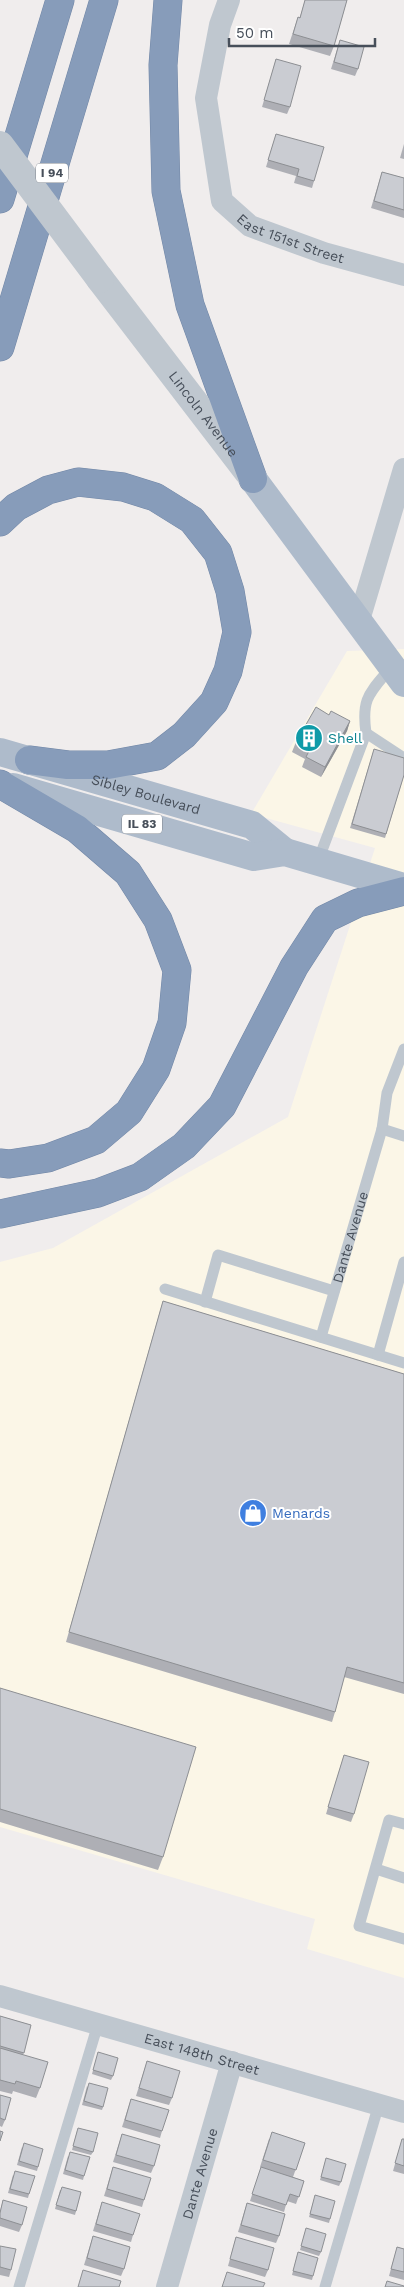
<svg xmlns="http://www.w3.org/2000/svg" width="404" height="2287" font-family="'Work Sans',sans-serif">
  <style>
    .commercial { fill: #fbf6e7 }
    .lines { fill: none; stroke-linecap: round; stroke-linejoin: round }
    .motorway-casing { stroke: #7287a6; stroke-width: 29 }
    .service { stroke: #bfc7cf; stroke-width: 11 }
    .minor { stroke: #bfc7cf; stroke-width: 22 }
    .tertiary { stroke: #bfc7cf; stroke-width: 28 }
    .primary { stroke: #aebbcb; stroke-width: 28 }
    .motorway { stroke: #879cba; stroke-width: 28 }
    .tertiary-bridge { stroke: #bfc7cf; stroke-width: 28 }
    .wall { fill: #aeafb5 }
    .shaded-wall { fill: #8d8f93 }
    .building { fill: #caccd2; stroke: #8d8f93 }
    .labels { text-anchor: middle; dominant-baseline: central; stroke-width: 4; stroke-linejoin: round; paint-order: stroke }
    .shield { fill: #fff; stroke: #7e848c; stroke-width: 1 }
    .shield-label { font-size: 12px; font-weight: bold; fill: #474f5a }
    .street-label { font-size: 14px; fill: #474f5a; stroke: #fff }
    .culture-label { font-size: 14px; fill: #0d838f; stroke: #fff; text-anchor: start }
    .shop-label { font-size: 14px; fill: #366cbe; stroke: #fff; text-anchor: start }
  </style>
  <rect width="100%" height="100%" fill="#f0eded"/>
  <polygon class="commercial" points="404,649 404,1978 307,1949 315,1919 0,1827 0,1262 53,1248 288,1117 375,848 251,814 347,651"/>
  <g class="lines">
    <g class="motorway-casing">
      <g id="motorway">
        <polyline points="168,0 163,65 166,191 190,305 253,479"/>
        <polyline points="0,199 60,0"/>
        <polyline points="0,347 104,0"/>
        <polyline points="0,522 16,507 48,490 78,482 123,487 155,497 192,520 218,553 230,591 237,632 228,671 214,702 184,735 157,756 108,765 68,765 29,760"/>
        <polyline points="0,784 77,829 128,873 158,920 177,970 172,1023 156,1069 129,1112 96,1140 48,1158 9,1164 0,1163"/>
        <polyline points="0,1214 98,1193 140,1177 184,1146 222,1106 294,967 325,919 358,903 404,891"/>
      </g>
    </g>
    <g class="service">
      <polyline points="366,733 404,758"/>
      <path d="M 318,861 L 366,733 C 361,697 370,693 392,666"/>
      <polyline points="382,1129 404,1136"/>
      <polyline points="165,1289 404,1363"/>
      <polyline points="205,1302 218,1255 334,1291"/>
      <path id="s1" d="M 321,1337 L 382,1129 L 387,1093 L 404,1049"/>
      <polyline points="378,1355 404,1262"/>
      <polyline points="404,1824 389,1820 359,1926 404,1939"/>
      <polyline points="376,1869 404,1878"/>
      <polyline points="19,2287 98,2024"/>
      <polyline points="325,2287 379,2104"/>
    </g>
    <g class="minor">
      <path id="s2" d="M 229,0 L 220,25 L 206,98 L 222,201 L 250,226 L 324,253 L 404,275"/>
      <polyline points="359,620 404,469"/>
      <path id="s3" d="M 0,1996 L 404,2112"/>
      <path id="s4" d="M 167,2287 L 232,2062"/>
    </g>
    <path class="tertiary" id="s5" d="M 100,279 L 248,472"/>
    <g class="primary">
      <polyline points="253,479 404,683"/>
      <path id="s6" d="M 0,752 L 252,825 L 285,852"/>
      <polyline points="13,787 254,857 285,852 404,887"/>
    </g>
    <use href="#motorway" class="motorway"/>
    <polyline class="tertiary-bridge" points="0,145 100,279"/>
  </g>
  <g class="wall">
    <polygon points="305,0 347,0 334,46 330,56 289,44 298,17 300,17"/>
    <polygon points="340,40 358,69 355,76 331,69"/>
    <polygon points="276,59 290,107 287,114 262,107"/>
    <polygon points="276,134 314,181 312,188 294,183 296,176 266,167"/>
    <polygon points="404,144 404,159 400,158"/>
    <polygon points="382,172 404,178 404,218 371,208"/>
    <polygon points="329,715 350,721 347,731 321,777 302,767 305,759 292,752 296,742"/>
    <polygon points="374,749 404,775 385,838 350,828"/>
    <polygon points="163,1301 404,1374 404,1694 344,1677 335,1712 332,1722 66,1642 160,1311"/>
    <polygon points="0,1688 163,1857 158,1870 0,1822"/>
    <polygon points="344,1755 354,1814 351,1822 326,1814"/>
    <polygon points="0,2016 31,2025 23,2055 40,2088 36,2098 13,2091 12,2094 0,2091"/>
    <polygon points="97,2056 113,2076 111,2080 92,2074"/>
    <polygon points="147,2061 172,2098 169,2105 136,2096"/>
    <polygon points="87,2086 103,2107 102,2110 82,2105"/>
    <polygon points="0,2095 5,2120 2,2127 0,2126"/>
    <polygon points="131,2099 162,2131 160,2138 122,2127"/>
    <polygon points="77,2131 93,2152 91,2155 72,2150"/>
    <polygon points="122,2134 154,2166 151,2173 113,2162"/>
    <polygon points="269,2139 305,2143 293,2177 304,2181 296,2204 287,2201 284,2212 250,2201 261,2167 260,2167"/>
    <polygon points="402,2139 404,2139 404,2174 393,2171"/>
    <polygon points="22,2147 38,2167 37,2171 17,2165"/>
    <polygon points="68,2156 84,2176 83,2180 63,2174"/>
    <polygon points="325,2162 341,2182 339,2186 320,2180"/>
    <polygon points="113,2167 144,2200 142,2207 104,2196"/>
    <polygon points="13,2175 29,2194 28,2198 8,2193"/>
    <polygon points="60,2190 81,2192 75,2215 55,2209"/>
    <polygon points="314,2199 330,2219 329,2223 309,2217"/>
    <polygon points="3,2200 22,2225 19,2232 0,2226 0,2211"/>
    <polygon points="102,2202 133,2235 131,2242 93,2231"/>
    <polygon points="247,2203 279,2236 276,2243 238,2232"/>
    <polygon points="305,2232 321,2252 319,2256 300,2250"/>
    <polygon points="93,2236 124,2269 121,2276 84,2265"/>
    <polygon points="236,2237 268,2270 265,2277 228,2266"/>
    <polygon points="0,2246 11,2270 9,2277 0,2275"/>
    <polygon points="397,2247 404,2249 404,2280 389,2276"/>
    <polygon points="297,2256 313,2276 312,2280 292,2275"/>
  </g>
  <polygon class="shaded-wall" points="350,721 347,731 321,777 325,767"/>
  <g class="building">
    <polygon points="305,0 347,0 334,46 293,34 298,17 300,18"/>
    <polygon points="340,40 364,47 358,69 334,62"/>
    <polygon points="276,59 301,66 290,107 264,100"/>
    <polygon points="276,134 324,147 314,181 297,176 299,169 268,160"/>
    <polygon points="382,172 404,178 404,210 374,201"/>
    <polygon points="316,707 329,715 331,711 350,721 325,767 306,757 310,749 296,742"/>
    <polygon points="374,749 404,758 404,775 386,834 352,824"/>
    <polygon points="163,1301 404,1374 404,1683 347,1667 335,1712 69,1632"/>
    <polygon points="0,1688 196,1747 163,1857 0,1809"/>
    <polygon points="344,1755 369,1762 354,1814 328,1807"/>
    <polygon points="0,2016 31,2025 24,2053 0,2046"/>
    <polygon points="0,2048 48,2062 40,2088 16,2081 15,2084 0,2080"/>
    <polygon points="98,2052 118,2058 113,2076 93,2070"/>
    <polygon points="147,2061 180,2071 172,2098 139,2088"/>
    <polygon points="89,2083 108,2088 103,2107 84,2101"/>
    <polygon points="0,2095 11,2098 5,2120 0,2118"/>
    <polygon points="131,2099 169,2110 162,2131 125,2120"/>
    <polygon points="78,2128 98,2133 93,2152 73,2146"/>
    <polygon points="0,2131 3,2132 0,2141"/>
    <polygon points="272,2132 305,2143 296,2170 263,2160"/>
    <polygon points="122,2134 160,2145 154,2166 116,2155"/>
    <polygon points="402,2139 404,2139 404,2166 395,2163"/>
    <polygon points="24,2143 43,2149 38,2167 19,2161"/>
    <polygon points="70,2152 90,2157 84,2176 65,2170"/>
    <polygon points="326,2158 346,2164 341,2182 321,2177"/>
    <polygon points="113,2167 151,2178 144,2200 107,2189"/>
    <polygon points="261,2167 304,2181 299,2197 290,2194 286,2205 252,2194"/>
    <polygon points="15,2171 35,2176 29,2194 10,2189"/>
    <polygon points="62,2187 81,2192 76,2211 56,2205"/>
    <polygon points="315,2195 335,2201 330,2219 310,2214"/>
    <polygon points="3,2200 27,2207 22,2225 0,2218 0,2213"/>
    <polygon points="102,2202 140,2214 133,2235 96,2224"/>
    <polygon points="247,2203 285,2214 279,2236 241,2225"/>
    <polygon points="306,2228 326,2234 321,2252 301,2246"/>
    <polygon points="93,2236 130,2247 124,2269 87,2258"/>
    <polygon points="236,2237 274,2248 268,2270 230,2259"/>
    <polygon points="0,2246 16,2249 11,2270 0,2267"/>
    <polygon points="397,2247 404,2249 404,2272 391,2269"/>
    <polygon points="298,2252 318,2258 313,2276 293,2271"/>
    <polygon points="83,2270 121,2281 119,2287 78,2287"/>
    <polygon points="227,2272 265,2283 263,2287 222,2287"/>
    <polygon points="387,2281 404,2286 404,2287 385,2287"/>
  </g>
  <defs>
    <g id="building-disc" transform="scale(1.4375)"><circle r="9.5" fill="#0f9aa8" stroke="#fff"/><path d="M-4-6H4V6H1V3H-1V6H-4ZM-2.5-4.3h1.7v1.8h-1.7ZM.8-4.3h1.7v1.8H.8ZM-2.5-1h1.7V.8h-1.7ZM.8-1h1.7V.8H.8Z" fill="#fff"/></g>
    <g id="shop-disc" transform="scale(1.4375)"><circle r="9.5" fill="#3f7fe0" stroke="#fff"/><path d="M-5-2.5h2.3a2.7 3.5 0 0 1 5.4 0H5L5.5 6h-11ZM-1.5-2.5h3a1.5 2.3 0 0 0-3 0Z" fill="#fff"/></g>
  </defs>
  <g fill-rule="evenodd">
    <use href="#building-disc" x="309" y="738"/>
    <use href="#shop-disc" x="253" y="1513"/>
  </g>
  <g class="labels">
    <g class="shield">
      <rect x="36" y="163.5" width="32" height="19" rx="4"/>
      <rect x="122" y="814.5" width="40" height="19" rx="4"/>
    </g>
    <g class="shield-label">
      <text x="52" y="173">I 94</text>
      <text x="142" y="824">IL 83</text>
    </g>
    <g class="street-label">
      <text stroke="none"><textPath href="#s2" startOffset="285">East 151st Street</textPath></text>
      <text stroke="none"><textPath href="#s5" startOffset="170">Lincoln Avenue</textPath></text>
      <text stroke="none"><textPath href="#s6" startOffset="152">Sibley Boulevard</textPath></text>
      <text stroke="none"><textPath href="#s1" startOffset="104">Dante Avenue</textPath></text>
      <text stroke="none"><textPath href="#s3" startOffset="210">East 148th Street</textPath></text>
      <text stroke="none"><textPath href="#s4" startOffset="118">Dante Avenue</textPath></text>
    </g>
    <g class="culture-label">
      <text x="328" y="738">Shell</text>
    </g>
    <g class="shop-label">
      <text x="272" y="1513">Menards</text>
    </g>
  </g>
  <path d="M229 38v8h146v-8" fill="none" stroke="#474f5a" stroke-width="2.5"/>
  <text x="236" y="38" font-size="15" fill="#474f5a" stroke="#ffffff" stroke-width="4" paint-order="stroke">50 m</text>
</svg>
